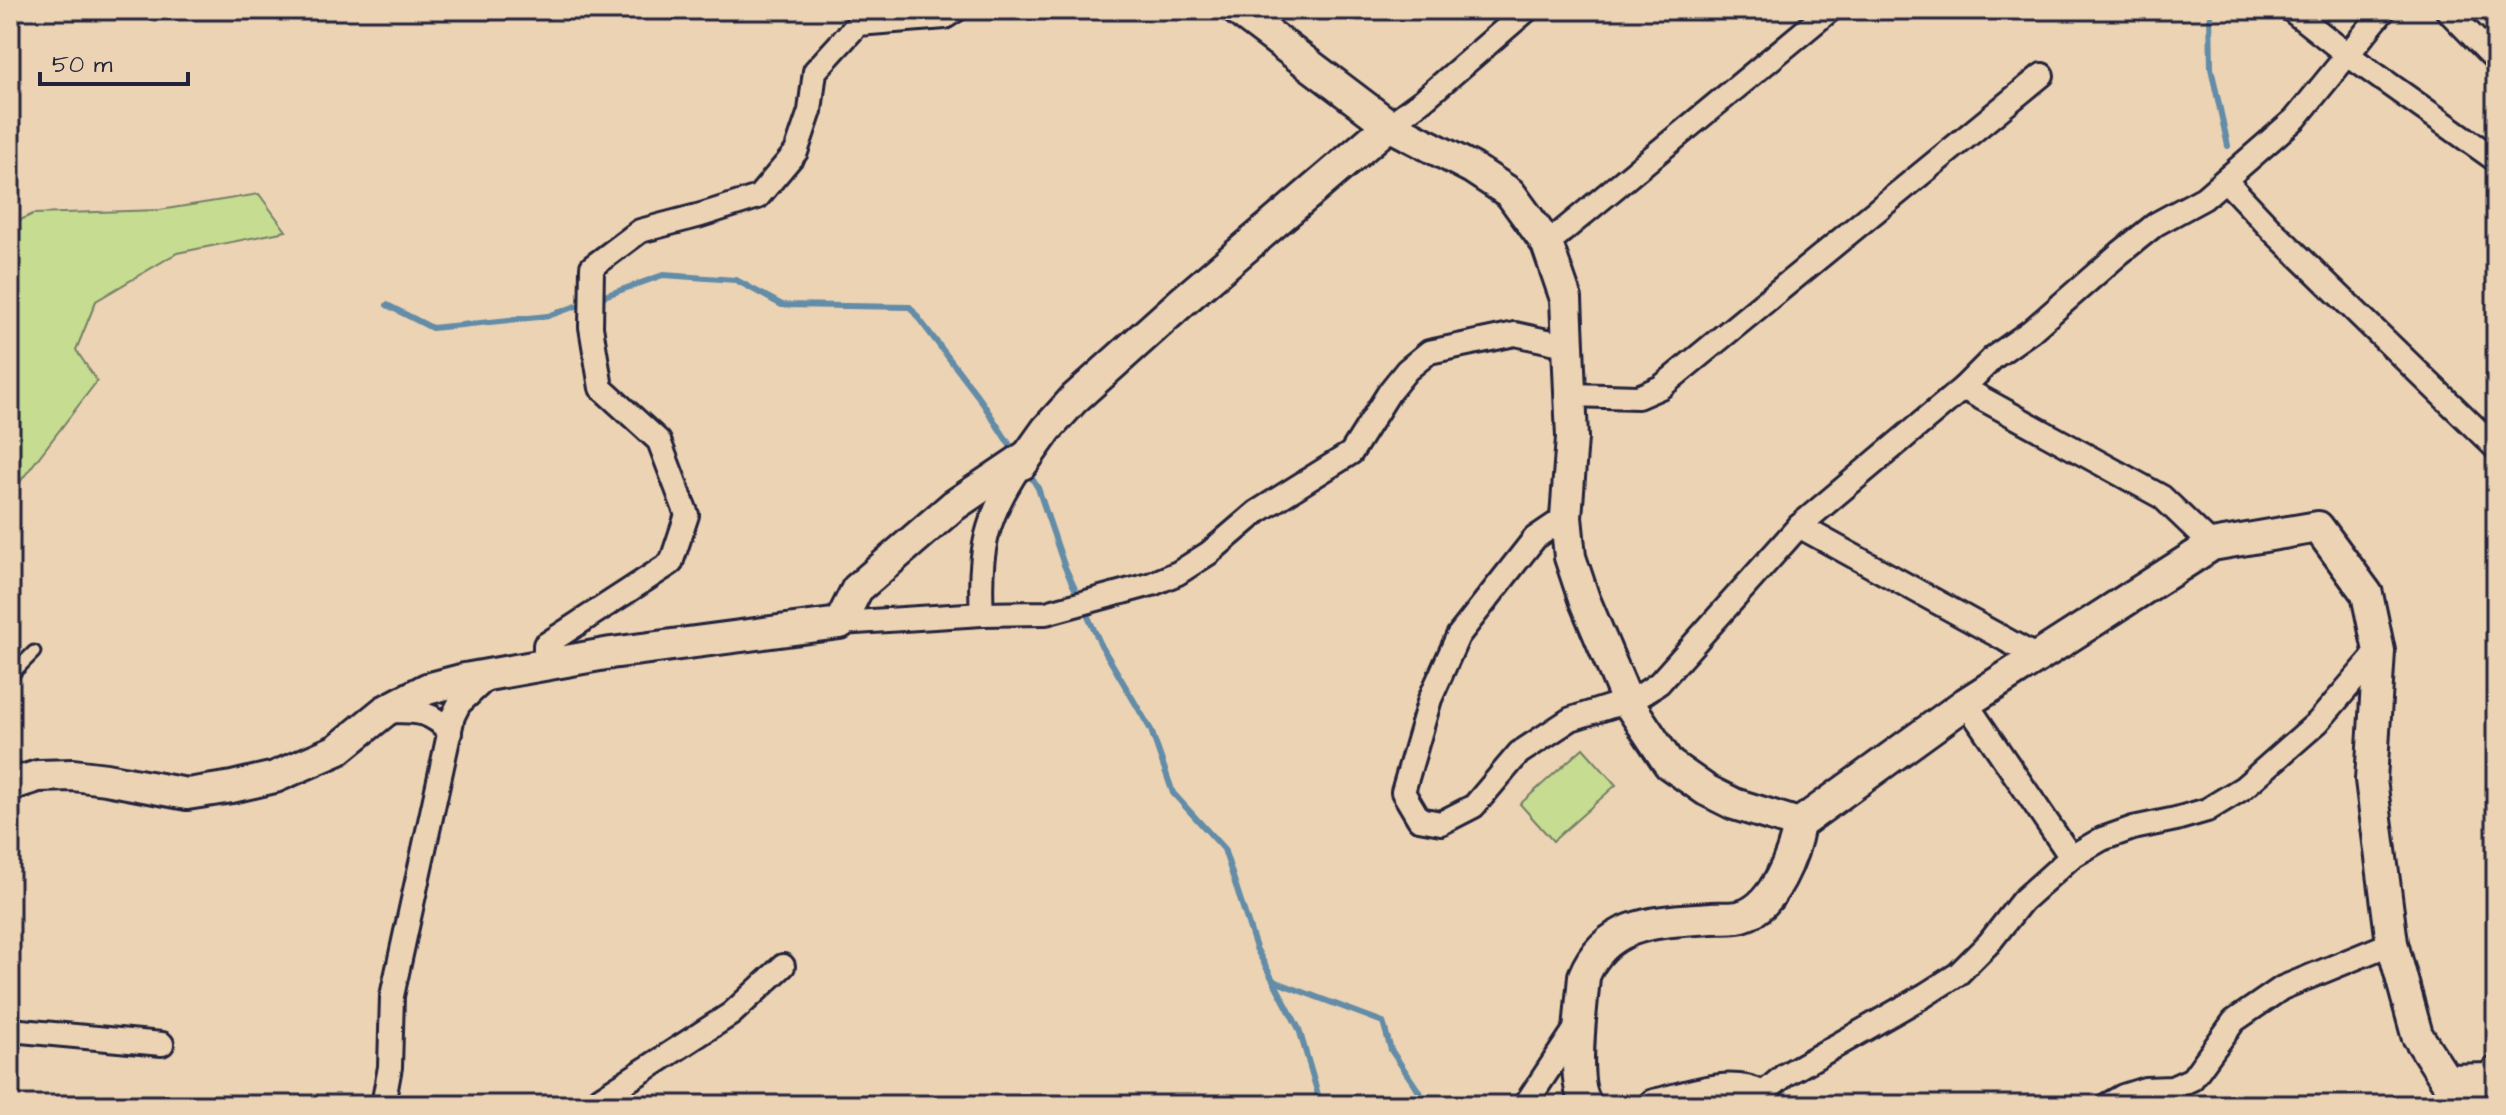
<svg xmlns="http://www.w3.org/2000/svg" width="2506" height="1115" font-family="'Architects Daughter',sans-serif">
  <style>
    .green { fill: #c5dc91; stroke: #747f66; stroke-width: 2 }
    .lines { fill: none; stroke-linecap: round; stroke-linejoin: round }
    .stream { stroke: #628ca7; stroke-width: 6 }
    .lane-casing { stroke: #22223b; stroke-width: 17 }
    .street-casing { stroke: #22223b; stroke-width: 28 }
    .secondary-casing { stroke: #22223b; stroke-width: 36 }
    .lane { stroke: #ecd3b4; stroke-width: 11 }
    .street { stroke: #ecd3b4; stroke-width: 22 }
    .secondary { stroke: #ecd3b4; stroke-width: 30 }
  </style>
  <rect width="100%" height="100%" fill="#ecd3b4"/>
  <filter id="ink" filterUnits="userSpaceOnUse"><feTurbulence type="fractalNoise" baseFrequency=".0125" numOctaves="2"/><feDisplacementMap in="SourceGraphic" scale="16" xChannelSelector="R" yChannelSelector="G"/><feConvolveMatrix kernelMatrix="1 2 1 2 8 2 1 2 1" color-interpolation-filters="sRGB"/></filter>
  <g filter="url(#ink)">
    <g class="green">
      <polygon points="259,194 286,231 177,253 96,301 76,350 97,381 10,495 10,225 33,214 160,210"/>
      <polygon points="1583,748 1616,785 1553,841 1520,804"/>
    </g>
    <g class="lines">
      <g class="stream">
        <polyline points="2210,10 2211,68 2228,146"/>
        <polyline points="596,299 663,275 736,280 782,305 910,307 980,399 1015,453"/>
        <polyline points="387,305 432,328 548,316 585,303"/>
        <polyline points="1028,472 1038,488 1064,565 1079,598"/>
        <polyline points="1084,608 1101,645 1151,730 1173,793 1224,849 1256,948 1299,1029 1321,1105"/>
        <polyline points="1274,981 1383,1022 1391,1050 1428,1105"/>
      </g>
      <g class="lane-casing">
        <polyline id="lane" points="10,676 34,652"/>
      </g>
      <g class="street-casing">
        <g id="street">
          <polyline points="2291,10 2348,55 2496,160"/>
          <polyline points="2447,10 2496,60"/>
          <polyline points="1389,125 1423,100 1527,10"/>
          <polyline points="2225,180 2273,231 2496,448"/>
          <polyline points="1547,244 1830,10"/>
          <polyline points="1963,388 2162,497 2212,545"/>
          <polyline points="1571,395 1638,397 1661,387 2042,75"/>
          <polyline points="1566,517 1535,538 1458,636 1430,699 1403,792 1419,819 1441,823 1474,806 1519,753 1571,719 1637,698 1659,683 1799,526 1963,388 1994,357 2031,331 2120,253 2156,224 2204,198 2296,118 2384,10"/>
          <polyline points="1799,526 2037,657"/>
          <path d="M 982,614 C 978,552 986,516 1021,465"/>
          <polyline points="840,623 982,614 1046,613 1152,584 1178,573 1209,553 1257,512 1351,453 1390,391 1407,370 1429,352 1515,334 1570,346"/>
          <polyline points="545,665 545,645 671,563 687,515 659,441 601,388 591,327 592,267 640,231 701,215 758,197 796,152 810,111 815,71 858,24 945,17 956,10"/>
          <polyline points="1966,703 2071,857"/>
          <path d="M 387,711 C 415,711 432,710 450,733"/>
          <polyline points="10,1030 162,1044"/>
          <polyline points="1760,1096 1785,1075 1925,995 1958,974 1989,943 2022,901 2071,857 2102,839 2133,828 2176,819 2207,810 2243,788 2318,722 2379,651"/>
          <polyline points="383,1105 390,1067 392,996 453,716 459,704 489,676"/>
          <polyline points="590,1105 731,1014 783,966"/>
          <polyline points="1525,1105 1578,1025"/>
          <polyline points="2107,1105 2123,1096 2145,1089 2172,1088 2192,1079 2234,1021 2282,988 2392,943"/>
        </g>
      </g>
      <g class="secondary-casing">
        <g id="secondary">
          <polyline points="1237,10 1389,125 1472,168 1510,193 1547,244 1566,299 1572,438 1566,517 1570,557 1584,599 1627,701 1669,764 1706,790 1734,804 1799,824"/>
          <polyline points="1022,464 1047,429 1074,399 1183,301 1389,125"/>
          <polyline points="10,785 38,776 73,775 106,779 187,794 232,787 275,777 337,750 385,711 427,689 465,679 611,653 840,623 857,589 953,506 1027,456"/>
          <path d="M 1587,1105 C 1570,1083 1582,1005 1584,976 C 1607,920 1660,922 1711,918 C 1720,917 1733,919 1742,916 C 1774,907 1794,854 1799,824 L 1966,703 L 2212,545 L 2318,527 L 2367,594 L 2379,651 L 2371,780 L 2392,943 L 2417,1035 L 2446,1080 L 2491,1079 L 2496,1072"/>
          <path d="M 1654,1105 C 1687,1098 1728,1080 1760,1096 L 1764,1105"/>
        </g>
      </g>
      <use href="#lane" class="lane"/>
      <use href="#street" class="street"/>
      <use href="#secondary" class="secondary"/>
    </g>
  </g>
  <rect width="2506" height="1115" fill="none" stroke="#ecd3b4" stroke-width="40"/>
  <rect x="20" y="20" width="2466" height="1075" fill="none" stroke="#22223b" stroke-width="3" filter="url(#ink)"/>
  <path d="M40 72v12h148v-12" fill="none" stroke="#22223b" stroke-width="4"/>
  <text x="52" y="72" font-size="24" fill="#22223b" stroke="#ecd3b4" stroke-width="6" paint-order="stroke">50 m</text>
</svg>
